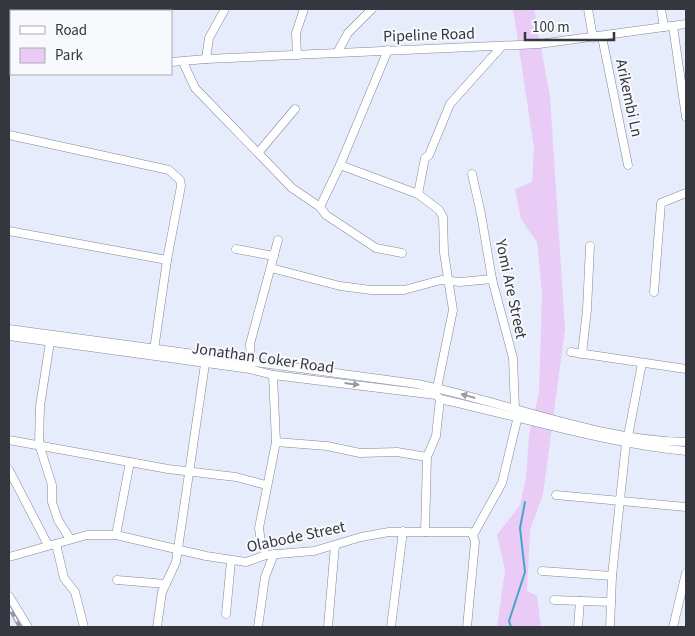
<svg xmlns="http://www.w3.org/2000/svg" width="695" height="636" font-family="'Source Sans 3',sans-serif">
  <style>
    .green { fill: #e9cbf6 }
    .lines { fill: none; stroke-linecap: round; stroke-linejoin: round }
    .stream { stroke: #42a5cd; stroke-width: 2 }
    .minor-casing { stroke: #838897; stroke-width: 9 }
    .minor { stroke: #fff; stroke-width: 8 }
    .rail-casing { stroke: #9296a2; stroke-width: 4 }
    .rail { stroke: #f8f9fd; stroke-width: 2; stroke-dasharray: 5.5; stroke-linecap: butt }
    .oneway { fill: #9a9b9e }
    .labels { text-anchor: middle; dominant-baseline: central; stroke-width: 4; stroke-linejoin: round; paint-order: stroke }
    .street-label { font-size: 16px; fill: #35373e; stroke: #f8f9fd }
  </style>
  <rect width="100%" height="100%" fill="#e6ecfc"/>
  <polygon class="green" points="513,9 534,9 550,96 565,329 543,494 530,530 527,591 537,596 541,627 497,627 505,570 497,535 520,505 526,478 529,435 539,393 542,294 537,242 521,219 515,189 532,182 534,148"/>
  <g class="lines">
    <polyline class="stream" points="511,627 509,621 525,572 520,528 525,502"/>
    <g class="minor-casing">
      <g id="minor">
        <polyline points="21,9 22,11"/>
        <polyline points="124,9 127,11"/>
        <polyline points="588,9 593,38"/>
        <polyline points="661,9 664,27"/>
        <polyline points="39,11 47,9"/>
        <polyline points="134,11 135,9"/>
        <polyline points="9,21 11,20"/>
        <polyline points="673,26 686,117"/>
        <polyline points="602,37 628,165"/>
        <polyline points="337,53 348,33 372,9"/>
        <polyline points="297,55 296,33 304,9"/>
        <polyline points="206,59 209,38 225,9"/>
        <polyline points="171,62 206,59 539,44 686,24"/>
        <polyline points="183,62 195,88 292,188 320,207 326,215 376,248 402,253"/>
        <polyline points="9,69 11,68"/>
        <polyline points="9,135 169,170 180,180 181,186 167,260 154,350"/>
        <polyline points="258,153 295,109"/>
        <polyline points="340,165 418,194 439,210 443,217 444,253 453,310 437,388"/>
        <polyline points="472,174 481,214 492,279 513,358 515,409"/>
        <polyline points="418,194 425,158 429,155 450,104 502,46"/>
        <polyline points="320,207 340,165 388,50"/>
        <polyline points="9,231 167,260"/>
        <polyline points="236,249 274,256"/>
        <polyline points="271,268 340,286 371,290 404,290 441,280 460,282 492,279"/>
        <polyline points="654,292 661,203 686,193"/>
        <path d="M 9,329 L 417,384 C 507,402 594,440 686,442"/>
        <path d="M 9,336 L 250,369 L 273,375 L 436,395 L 440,399 C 522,417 604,443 686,451"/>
        <polyline points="50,342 40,406 39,444 52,485 52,502 58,520 70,539"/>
        <polyline points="571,352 686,369"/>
        <polyline points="582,354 587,310 590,246"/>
        <polyline points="251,363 250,344 278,240"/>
        <polyline points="628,436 642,363"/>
        <polyline points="9,440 168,469 236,477 266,485"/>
        <polyline points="276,442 327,446 360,453 397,452 427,457"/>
        <polyline points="9,470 48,545"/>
        <polyline points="556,495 686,507"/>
        <polyline points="425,532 427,457 436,436 440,399"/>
        <polyline points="116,535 130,462"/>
        <polyline points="473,535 502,483 518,416"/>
        <polyline points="56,544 64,578 75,592 84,627"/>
        <polyline points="266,555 261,542 259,528 276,442 273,375"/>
        <polyline points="9,557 87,535 116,535 206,556 246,562 266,555 314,551 361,537 389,532 470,532 473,535"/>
        <polyline points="542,571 612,576"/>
        <polyline points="117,580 166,584"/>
        <polyline points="9,596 28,627"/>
        <polyline points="554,600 611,602"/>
        <polyline points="226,614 231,561"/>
        <polyline points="157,627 162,592 176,562 205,364"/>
        <polyline points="258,627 265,577 274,554"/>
        <polyline points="328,627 335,545"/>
        <polyline points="391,627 403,531"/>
        <polyline points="467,627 475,542 473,535"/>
        <polyline points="578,627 580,601"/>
        <polyline points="610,627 612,576 626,443"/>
        <polyline points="673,627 686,573"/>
      </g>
    </g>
    <use href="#minor" class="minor"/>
    <g class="rail-casing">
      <polyline id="rail" points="9,607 20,627"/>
    </g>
    <use href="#rail" class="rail"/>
  </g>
  <defs><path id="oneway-solid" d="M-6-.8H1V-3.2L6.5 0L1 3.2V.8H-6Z" transform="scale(1.25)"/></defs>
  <g class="oneway">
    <use href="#oneway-solid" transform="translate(352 384) rotate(7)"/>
    <use href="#oneway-solid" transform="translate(468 396) rotate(-164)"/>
  </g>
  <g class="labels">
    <g class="street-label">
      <text transform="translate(429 35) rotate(-2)">Pipeline Road</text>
      <text transform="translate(629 98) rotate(78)">Arikembi Ln</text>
      <text transform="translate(511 289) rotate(78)">Yomi Are Street</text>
      <text transform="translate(263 358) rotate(8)">Jonathan Coker Road</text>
      <text transform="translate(296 537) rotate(-12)">Olabode Street</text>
    </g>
  </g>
  <rect width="695" height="636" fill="none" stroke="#35373e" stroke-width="20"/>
  <rect x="10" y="10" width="162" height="65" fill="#f8f9fd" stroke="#aaabb1"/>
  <rect x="20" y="26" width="25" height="8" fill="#ffffff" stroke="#aaabb1"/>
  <text x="55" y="35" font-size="15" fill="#35373e">Road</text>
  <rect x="20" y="48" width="25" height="15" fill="#e9cbf6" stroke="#aaabb1"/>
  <text x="55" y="60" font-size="15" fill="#35373e">Park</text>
  <path d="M525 32v8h89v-8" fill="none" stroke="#35373e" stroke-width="2.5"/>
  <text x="532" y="32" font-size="15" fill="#35373e" stroke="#f8f9fd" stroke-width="4" paint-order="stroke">100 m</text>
</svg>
